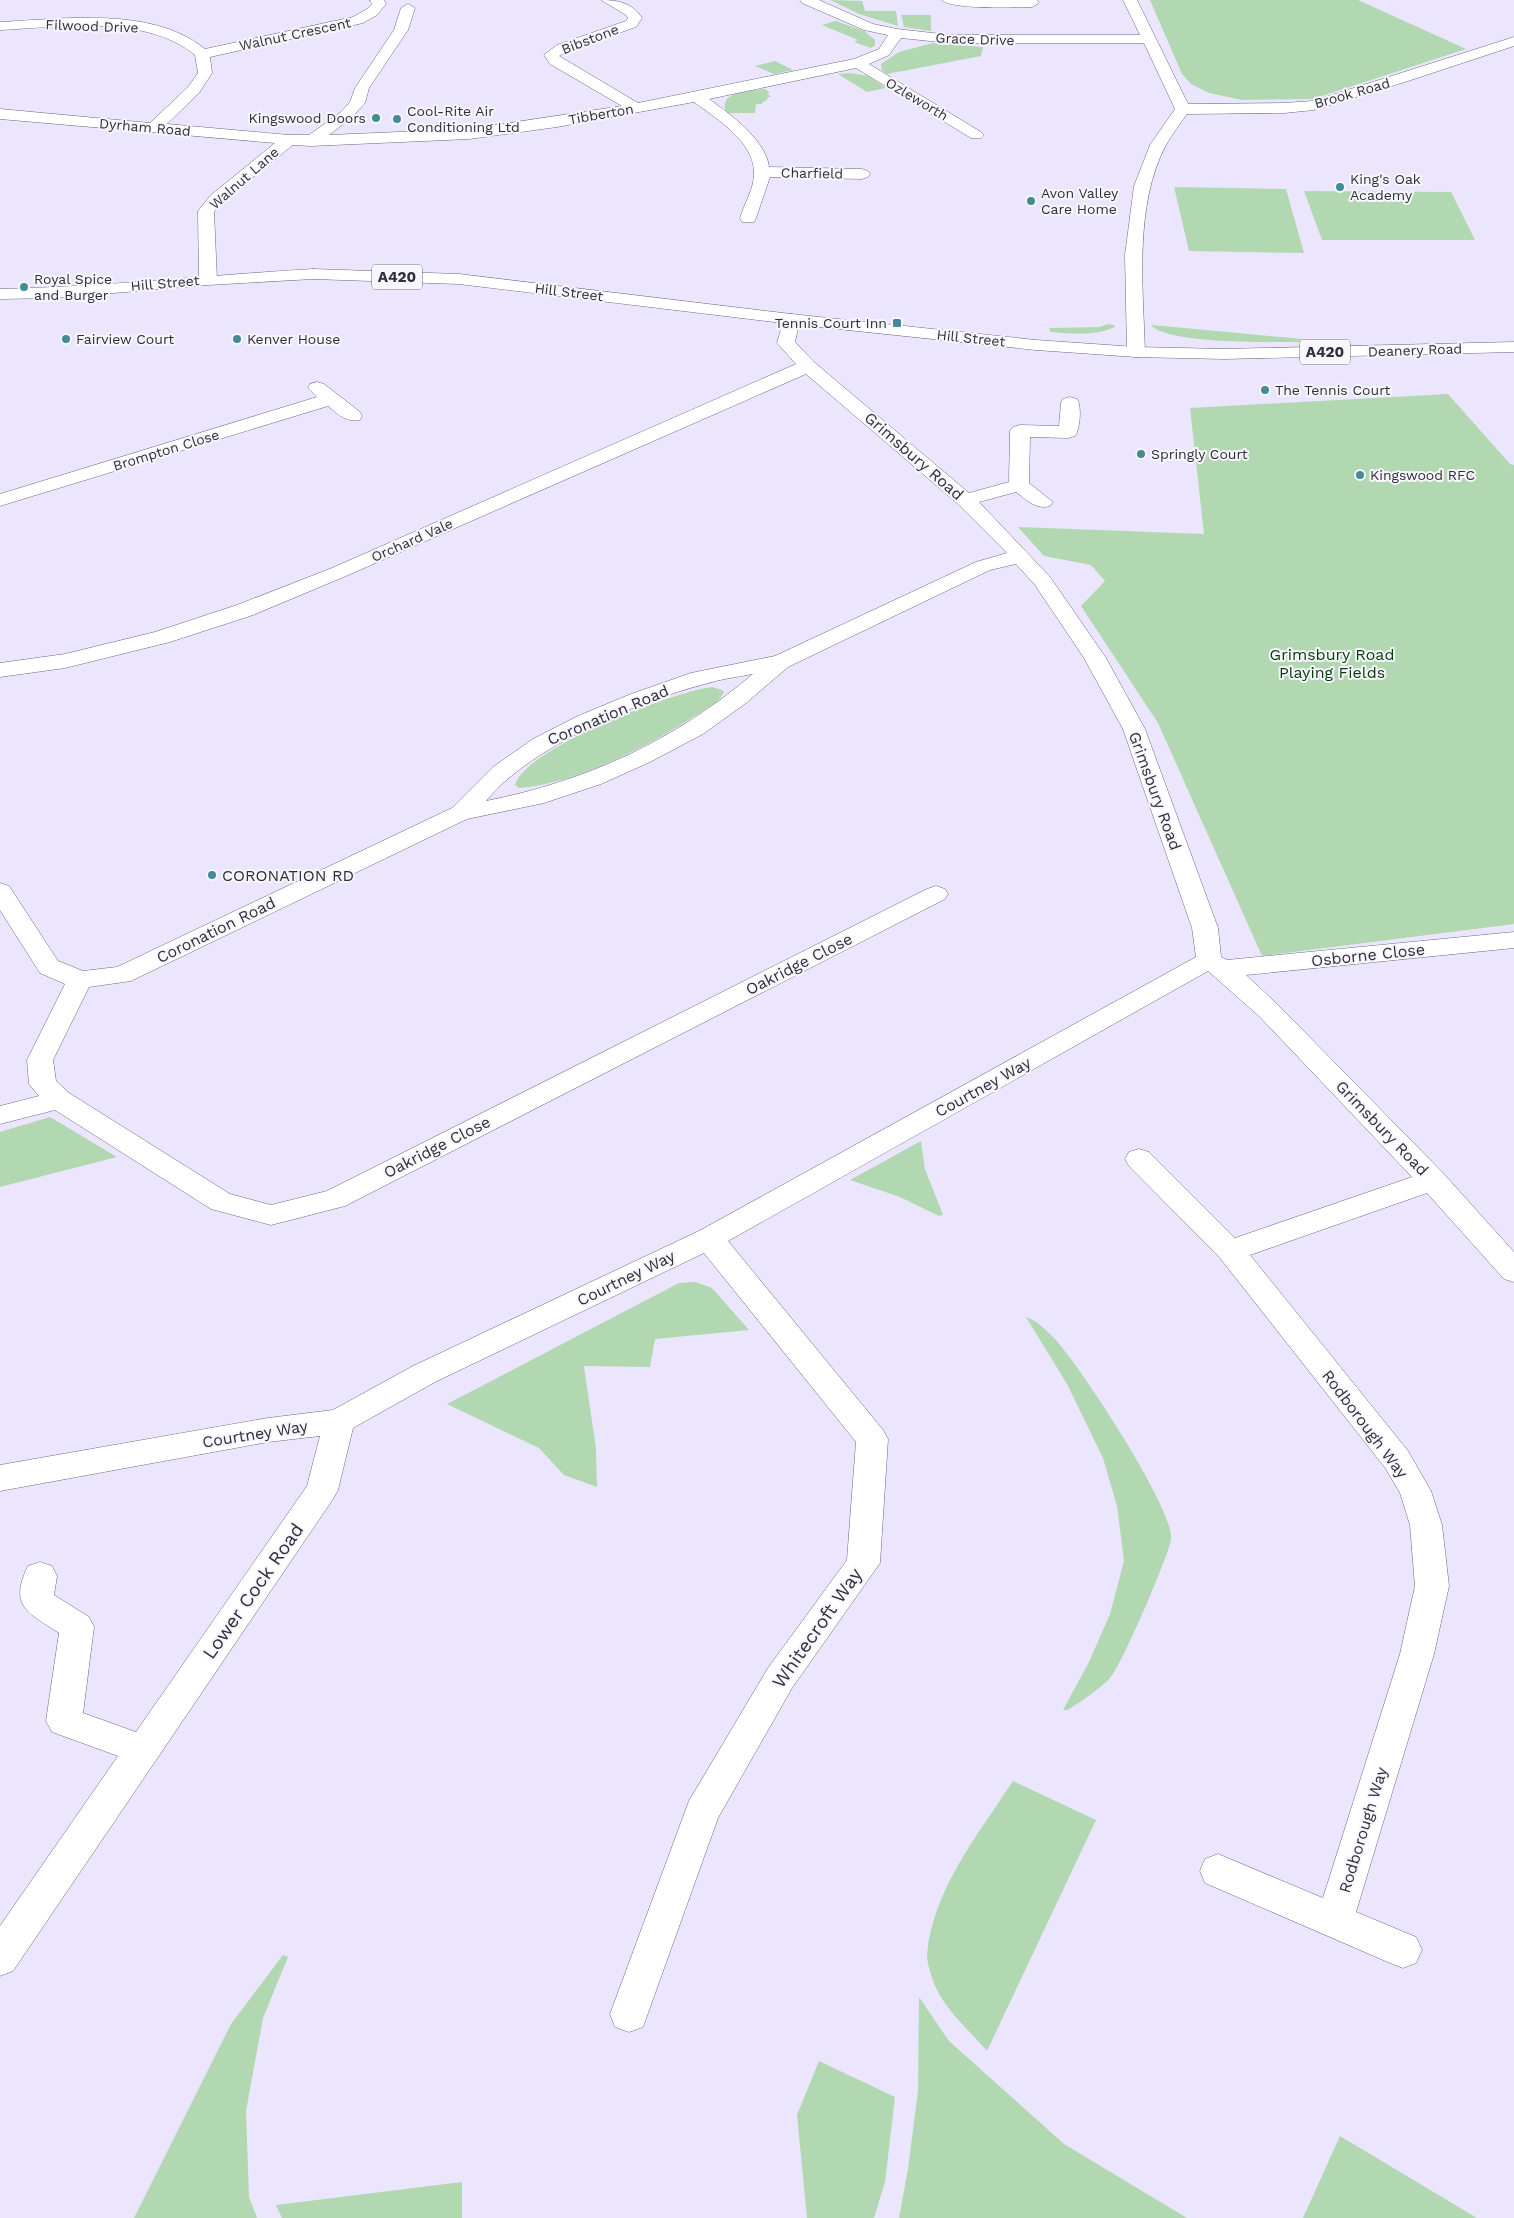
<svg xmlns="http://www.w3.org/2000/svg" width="1514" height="2218" font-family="'Work Sans',sans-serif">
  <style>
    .green { fill: #b2d8b1 }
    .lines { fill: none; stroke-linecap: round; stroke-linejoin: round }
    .minor-casing { stroke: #6b6680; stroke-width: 1 }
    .major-casing { stroke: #6b6680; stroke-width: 1 }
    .minor { fill: #fff; fill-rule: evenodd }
    .major { fill: #fff; fill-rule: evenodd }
    .poi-dot { fill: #458b97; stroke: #f7f6fc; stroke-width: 2 }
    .labels { text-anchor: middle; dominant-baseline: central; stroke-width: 4; stroke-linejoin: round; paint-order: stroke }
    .far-street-label { font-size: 14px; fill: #302e39; stroke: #f7f6fc }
    .far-poi-label { font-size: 14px; fill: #302e39; stroke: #f7f6fc; text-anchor: start }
    .shield { fill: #f7f6fc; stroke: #6c6a74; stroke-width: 1 }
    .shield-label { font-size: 15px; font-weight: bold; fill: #302e39 }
    .street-label { font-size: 16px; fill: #302e39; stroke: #f7f6fc }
    .park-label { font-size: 16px; fill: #043c0a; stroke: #f7f6fc }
    .poi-label { font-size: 16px; fill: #302e39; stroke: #f7f6fc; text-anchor: start }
    .near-street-label { font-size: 19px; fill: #302e39; stroke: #f7f6fc }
  </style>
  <rect width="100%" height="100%" fill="#ebe6fe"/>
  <g class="green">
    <polygon points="830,0 862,1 865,11 896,11 898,26 859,14"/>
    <polygon points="1150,0 1358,0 1466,49 1313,99 1242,100 1209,93 1191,84 1182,74"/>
    <polygon points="901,15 931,15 931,31 904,27"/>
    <polygon points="836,21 864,31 875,40 875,45 871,48 854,42 858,40 822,25"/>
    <polygon points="933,43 983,47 981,56 887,74 882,70 881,64 899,52"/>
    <polygon points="775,61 793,70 774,74 755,66"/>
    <polygon points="850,73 868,76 886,88 867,92 838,74"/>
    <path d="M 765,89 L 770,93 L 767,93 L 771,97 L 767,97 L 768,99 L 762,103 L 762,104 L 756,104 L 755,113 L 726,113 C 718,91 749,91 765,89 Z"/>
    <polygon points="1174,187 1286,189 1304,253 1189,251"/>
    <polygon points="1304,191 1451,192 1475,240 1322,240"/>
    <path d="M 1108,324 L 1114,325 L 1115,327 C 1094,336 1073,334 1051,332 L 1049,328 L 1100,327 Z"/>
    <path d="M 1151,325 L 1163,326 L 1302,339 L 1300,342 L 1295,342 C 1267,342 1167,344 1151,325 Z"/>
    <polygon points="1448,394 1510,464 1514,465 1514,924 1262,956 1158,723 1081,606 1105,581 1091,565 1044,556 1018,527 1204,534 1190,408"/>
    <path d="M 712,687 L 722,690 L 724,692 C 719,703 707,708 698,714 C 651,745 576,784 519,788 L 515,785 C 524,749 675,691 712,687 Z"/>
    <polygon points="50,1117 117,1157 0,1187 0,1132"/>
    <polygon points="921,1141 925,1169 943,1215 939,1216 900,1197 850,1180"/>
    <polygon points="696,1282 712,1288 749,1330 655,1339 650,1367 584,1366 596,1449 597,1487 564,1475 539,1448 447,1404 679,1283"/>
    <path d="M 1026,1317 C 1036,1320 1045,1329 1053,1337 C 1077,1361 1175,1510 1171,1539 C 1170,1553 1120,1669 1110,1678 C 1099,1690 1082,1700 1068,1710 L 1063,1710 L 1089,1662 L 1110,1614 L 1124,1561 L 1117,1506 L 1103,1458 L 1067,1384 Z"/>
    <path d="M 1013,1781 L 1096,1820 L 987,2051 C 969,2030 943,2008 933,1981 C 931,1974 927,1963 927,1955 C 932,1891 979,1833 1013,1781 Z"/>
    <polygon points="283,1955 288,1957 263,2018 246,2111 249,2197 257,2218 134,2218 231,2024"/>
    <polygon points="919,1997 949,2041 1064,2144 1187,2218 899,2218 908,2169 918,2091"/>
    <polygon points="819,2061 895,2097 885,2182 874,2218 807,2218 797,2115"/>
    <polygon points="1340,2136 1477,2218 1303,2218"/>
    <polygon points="462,2182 462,2218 282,2218 276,2205"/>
  </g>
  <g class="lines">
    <g class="minor-casing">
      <g id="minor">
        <path d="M 370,0 L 384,0 L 386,4 L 377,15 L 363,23 L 210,57 L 212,73 L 199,93 L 167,124 L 289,135 L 309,135 L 341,112 L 350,102 L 355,88 L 394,30 L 401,8 L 408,4 L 415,8 L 408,30 L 369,88 L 365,103 L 351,118 L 329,135 L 469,129 L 622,106 L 550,64 L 544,55 L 557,45 L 626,21 L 628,18 L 626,15 L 601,0 C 619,0 632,3 642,18 L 636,27 L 567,51 L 559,56 L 638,103 L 854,59 L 879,49 L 888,35 L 864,30 L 802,3 L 800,0 L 819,0 L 873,24 L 897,29 L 950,35 L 1140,35 L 1123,0 L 1137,0 L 1188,104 L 1284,103 L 1313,101 L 1514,37 L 1514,46 L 1408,81 L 1314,110 L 1284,113 L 1187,114 C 1180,124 1172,134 1166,145 C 1134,205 1143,286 1145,352 L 1142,356 L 1136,357 L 1130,356 L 1127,352 L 1125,255 L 1134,186 L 1150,145 L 1175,109 L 1144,43 L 950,43 L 901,38 L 889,55 L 869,64 L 981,132 L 984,135 L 981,138 L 971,138 L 856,68 L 709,99 C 730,114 766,140 769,167 L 862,169 L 868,171 L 870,174 L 868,177 L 862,179 L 770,177 L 756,218 L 754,222 L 742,222 L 740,218 C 744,204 754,189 754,174 C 755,142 717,119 694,102 L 557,127 L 469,139 L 311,146 L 293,145 L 223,201 L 214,212 L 217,280 L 214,284 L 202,284 L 199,280 L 198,211 L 211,195 L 275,143 L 0,119 L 0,109 L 150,123 L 188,87 L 198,73 L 195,55 C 145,14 61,27 0,30 L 0,22 C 63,19 152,6 205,49 L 353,17 L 367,9 L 372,4 Z"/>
        <path d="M 942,0 L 1037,0 L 1039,3 L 1032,7 C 1016,7 950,10 942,0 Z"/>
        <path d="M 791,314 L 797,315 L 800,319 L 795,342 L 814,362 L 969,493 L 1009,482 L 1010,431 L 1013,427 L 1020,425 L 1059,426 L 1061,403 L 1063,399 L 1070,397 L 1077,399 C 1082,406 1080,429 1075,436 L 1068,438 L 1030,437 L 1029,483 L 1053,502 L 1050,506 C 1036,510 1027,500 1016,492 L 979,502 L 1050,577 L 1106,658 L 1145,729 L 1218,928 L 1221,957 L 1227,960 L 1514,932 L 1514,948 L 1246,975 L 1277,1004 L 1443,1173 L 1514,1252 L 1514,1282 L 1504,1279 L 1427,1193 L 1250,1255 L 1408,1451 L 1431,1491 L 1442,1525 L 1449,1586 L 1434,1654 L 1356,1912 L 1416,1937 L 1422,1950 L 1416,1963 L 1403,1968 L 1390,1963 L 1205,1883 L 1200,1871 L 1205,1859 L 1218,1854 L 1323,1898 L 1400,1654 L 1415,1586 L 1410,1525 L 1400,1493 L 1386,1469 L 1220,1258 L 1129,1166 L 1125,1159 L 1129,1152 L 1139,1149 L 1149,1152 L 1235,1238 L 1412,1177 L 1259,1016 L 1208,971 L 728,1241 L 883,1430 L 888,1439 L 880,1563 L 792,1688 L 718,1818 L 643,2027 L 629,2032 L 615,2027 L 610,2014 L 689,1801 L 768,1668 L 847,1560 L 856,1442 L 704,1253 L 435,1382 L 353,1428 L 338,1490 L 333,1499 L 13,1971 L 0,1976 L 0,1926 L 118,1756 L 52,1732 L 46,1721 L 59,1633 C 29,1613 8,1607 28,1566 L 40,1562 L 52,1566 L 57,1576 L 54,1595 L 89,1617 L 94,1627 L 83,1713 L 136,1732 L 307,1486 L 320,1436 L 268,1442 L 0,1491 L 0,1465 L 268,1418 L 333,1410 L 413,1366 L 699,1231 L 1196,957 L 1192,928 L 1123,729 L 1084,658 L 1035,585 L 1016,564 L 990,570 L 788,667 L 746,703 L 703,734 L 650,762 L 601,784 L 544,803 L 467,819 L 131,981 L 89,987 L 53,1060 L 56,1081 L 69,1093 L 230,1194 L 271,1205 L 327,1191 L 927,889 L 936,886 L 945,889 L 948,894 L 945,899 L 345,1206 L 271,1225 L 211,1209 L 55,1110 L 0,1124 L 0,1106 L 39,1096 L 29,1084 L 27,1060 L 65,984 L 40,973 L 0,910 L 0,883 L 9,886 L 58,961 L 83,971 L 117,967 L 452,808 L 493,767 L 533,739 L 578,716 L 631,694 L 691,673 L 775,656 L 976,562 L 1007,553 L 958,504 L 806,374 L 346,576 L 253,615 L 170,642 L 65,668 L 0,677 L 0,663 L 65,654 L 155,632 L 237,605 L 332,568 L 796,364 L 777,343 L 785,315 ZM 753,674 C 674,741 587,781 486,801 C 493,793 501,784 510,777 C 559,736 643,700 705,684 C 720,679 737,677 753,674 Z"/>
        <path d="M 317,382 L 324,384 L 360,412 L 362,416 L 360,420 C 346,423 338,414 328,406 L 0,506 L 0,494 L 317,397 L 308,388 L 310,384 Z"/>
      </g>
    </g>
    <g class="major-casing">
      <path id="major" d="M 313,269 L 459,274 L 791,314 L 1036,340 L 1136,347 L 1224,349 L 1514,342 L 1514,352 L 1224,359 L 1136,357 L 1036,350 L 791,324 L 459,284 L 313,279 L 208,285 L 55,298 L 0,299 L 0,289 C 104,287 209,275 313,269 Z"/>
    </g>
    <use href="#minor" class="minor"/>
    <use href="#major" class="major"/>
  </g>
  <g class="poi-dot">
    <circle cx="376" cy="118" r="5"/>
    <circle cx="397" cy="119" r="5"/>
    <circle cx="1340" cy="187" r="5"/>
    <circle cx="1031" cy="201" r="5"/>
    <circle cx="24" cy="287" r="5"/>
    <rect x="892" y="318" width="10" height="10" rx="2.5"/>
    <circle cx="66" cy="339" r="5"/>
    <circle cx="237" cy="339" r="5"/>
    <circle cx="1265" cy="390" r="5"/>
    <circle cx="1141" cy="454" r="5"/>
    <circle cx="1360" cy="475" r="5"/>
    <circle cx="212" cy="875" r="5"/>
  </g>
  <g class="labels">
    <g class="far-street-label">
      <text transform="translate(92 26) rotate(2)">Filwood Drive</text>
      <text transform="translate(295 34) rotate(-12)">Walnut Crescent</text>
      <text transform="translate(590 39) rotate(-21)">Bibstone</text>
      <text transform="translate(975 39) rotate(2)">Grace Drive</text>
      <text transform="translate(1352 93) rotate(-16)">Brook Road</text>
      <text transform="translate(917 99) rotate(31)">Ozleworth</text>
      <text transform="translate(601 114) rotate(-10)">Tibberton</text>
      <text transform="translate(145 127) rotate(5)">Dyrham Road</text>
      <text transform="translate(812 173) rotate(1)">Charfield</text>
      <text transform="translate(244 178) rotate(-41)">Walnut Lane</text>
      <text transform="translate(165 283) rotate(-5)">Hill Street</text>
      <text transform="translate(569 292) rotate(7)">Hill Street</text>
      <text transform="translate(971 338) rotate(6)">Hill Street</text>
      <text transform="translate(1415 350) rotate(-2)">Deanery Road</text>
      <text transform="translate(166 450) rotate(-17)">Brompton Close</text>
      <text transform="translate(412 540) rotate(-24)">Orchard Vale</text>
    </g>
    <g class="far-poi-label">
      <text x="407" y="111">Cool-Rite Air<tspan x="407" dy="16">Conditioning Ltd</tspan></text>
      <text x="366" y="118" text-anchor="end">Kingswood Doors</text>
      <text x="1350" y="179">King's Oak<tspan x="1350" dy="16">Academy</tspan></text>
      <text x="1041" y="193">Avon Valley<tspan x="1041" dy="16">Care Home</tspan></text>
      <text x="34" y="279">Royal Spice<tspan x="34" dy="16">and Burger</tspan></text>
      <text x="887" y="323" text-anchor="end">Tennis Court Inn</text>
      <text x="76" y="339">Fairview Court</text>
      <text x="247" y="339">Kenver House</text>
      <text x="1275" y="390">The Tennis Court</text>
      <text x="1151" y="454">Springly Court</text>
      <text x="1370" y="475">Kingswood RFC</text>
    </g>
    <g class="shield">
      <rect x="372" y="264.5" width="50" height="25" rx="4"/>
      <rect x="1300" y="339.5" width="50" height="25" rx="4"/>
    </g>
    <g class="shield-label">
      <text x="397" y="277">A420</text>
      <text x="1325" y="352">A420</text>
    </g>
    <g class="street-label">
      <text transform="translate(914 456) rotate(41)">Grimsbury Road</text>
      <text transform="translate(608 715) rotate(-23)">Coronation Road</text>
      <text transform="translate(1155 791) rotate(70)">Grimsbury Road</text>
      <text transform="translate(216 930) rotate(-26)">Coronation Road</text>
      <text transform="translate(1368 955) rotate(-6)">Osborne Close</text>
      <text transform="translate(799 964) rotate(-27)">Oakridge Close</text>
      <text transform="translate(983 1087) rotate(-29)">Courtney Way</text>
      <text transform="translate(1382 1128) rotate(46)">Grimsbury Road</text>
      <text transform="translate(437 1147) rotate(-27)">Oakridge Close</text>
      <text transform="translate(626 1278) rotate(-26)">Courtney Way</text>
      <text transform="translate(1365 1424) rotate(53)">Rodborough Way</text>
      <text transform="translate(255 1434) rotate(-9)">Courtney Way</text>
      <text transform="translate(1363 1830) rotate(-73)">Rodborough Way</text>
    </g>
    <g class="park-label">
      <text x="1332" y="654">Grimsbury Road<tspan x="1332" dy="18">Playing Fields</tspan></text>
    </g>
    <g class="poi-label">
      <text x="222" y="875">CORONATION RD</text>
    </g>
    <g class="near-street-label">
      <text transform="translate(253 1591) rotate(-55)">Lower Cock Road</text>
      <text transform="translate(817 1628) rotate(-55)">Whitecroft Way</text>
    </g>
  </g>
</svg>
